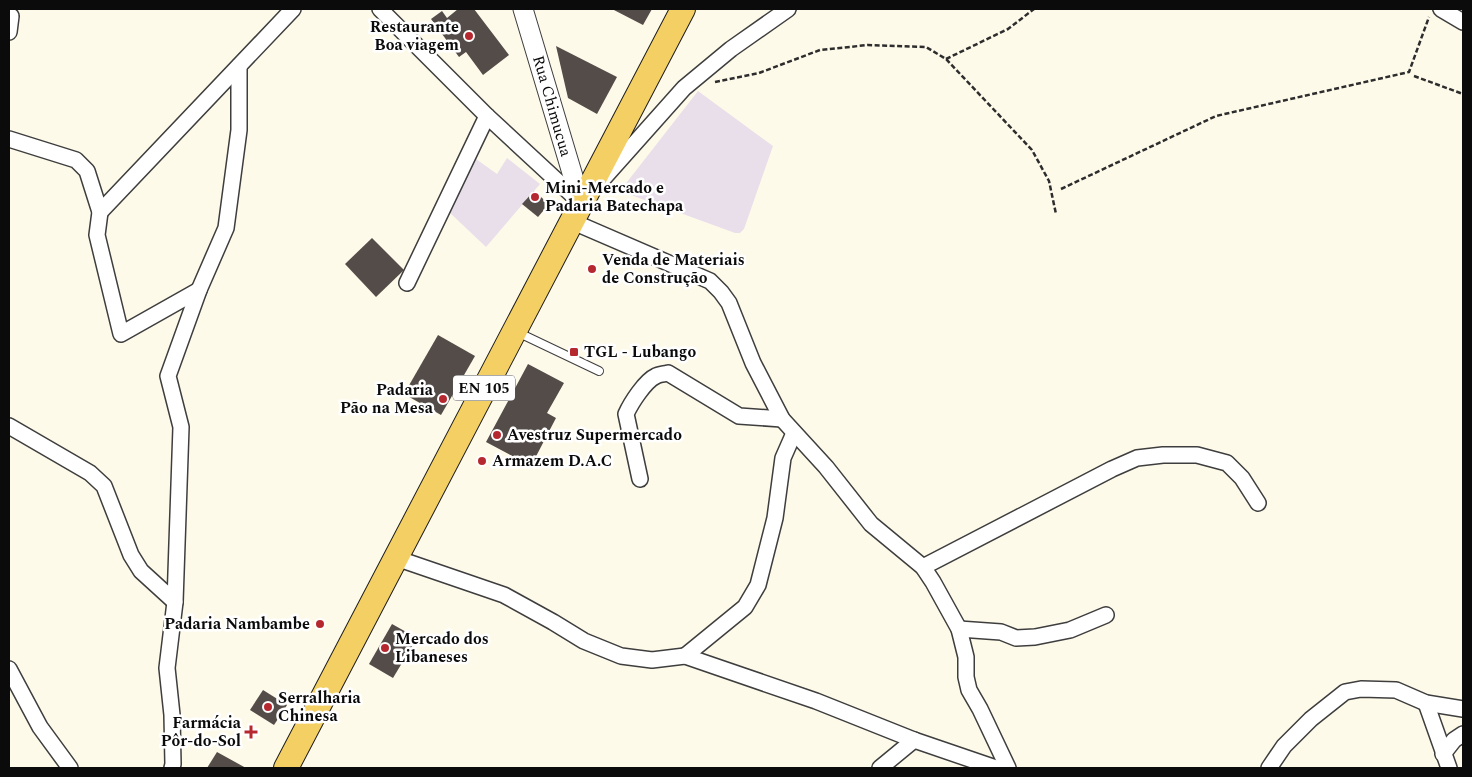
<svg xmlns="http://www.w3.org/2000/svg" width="1472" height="777" font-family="Spectral,serif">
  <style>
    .industrial { fill: #e9dfea }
    .building { fill: #534c48 }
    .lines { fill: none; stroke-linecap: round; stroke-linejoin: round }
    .service-casing { stroke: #3e3e3e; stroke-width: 10 }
    .minor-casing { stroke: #3e3e3e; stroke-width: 18 }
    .tertiary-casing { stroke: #3e3e3e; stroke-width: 21 }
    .primary-casing { stroke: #1c1c1c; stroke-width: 26 }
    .path { stroke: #2d2d2d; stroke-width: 2.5; stroke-dasharray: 5 2.5; stroke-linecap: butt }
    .service { stroke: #fff; stroke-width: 8 }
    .minor { stroke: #fff; stroke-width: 15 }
    .tertiary { stroke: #fff; stroke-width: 19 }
    .primary { stroke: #f4d064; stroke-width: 24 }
    .poi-dot { fill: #b62830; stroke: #fff; stroke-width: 2 }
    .labels { text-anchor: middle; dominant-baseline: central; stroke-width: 5; stroke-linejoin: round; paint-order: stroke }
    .shield { fill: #fff; stroke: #545454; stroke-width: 1 }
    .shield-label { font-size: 15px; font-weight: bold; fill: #0b0b0b }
    .poi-label { font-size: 16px; font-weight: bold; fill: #0b0b0b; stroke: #fff; text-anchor: start }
    .street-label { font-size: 16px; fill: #0b0b0b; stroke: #fff }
  </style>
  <rect width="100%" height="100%" fill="#fefaea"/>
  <g class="industrial">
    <polygon points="698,91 773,146 744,229 740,233 735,233 620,191"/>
    <polygon points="507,158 540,184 486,247 448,211 476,159 497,174"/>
  </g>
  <g class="building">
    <polygon points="458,9 474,9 509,55 483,75 466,52 459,57 431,19 442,11 447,18"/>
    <polygon points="612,9 652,9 643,25"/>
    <polygon points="556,46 617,77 597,114 568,98"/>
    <polygon points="534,191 549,204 538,217 522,204"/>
    <polygon points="372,238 404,270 376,297 345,264"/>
    <polygon points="438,335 475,356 441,415 404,394"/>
    <polygon points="528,364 564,383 547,413 556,418 531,466 486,442"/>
    <polygon points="392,624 417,638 393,678 369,664"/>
    <polygon points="263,690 287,705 274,725 250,710"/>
    <polygon points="217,752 246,768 207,768"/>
  </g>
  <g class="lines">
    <g class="service-casing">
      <polyline id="service" points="517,332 599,371"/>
    </g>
    <g class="minor-casing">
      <g id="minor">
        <polyline points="380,9 487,116 581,203 582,202"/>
        <polyline points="1441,9 1463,22"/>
        <polyline points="9,32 11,16"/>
        <polyline points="9,139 76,160 87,171 100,212 97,235 121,334 199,290"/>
        <polyline points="602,180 684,88 731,49 788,9"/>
        <polyline points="100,212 293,9"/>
        <polyline points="571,221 710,281 721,292 729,303 753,363 782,419 826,467 871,524 923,567 933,582 959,629 966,657 966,677 969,690 980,709 1008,768"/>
        <polyline points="407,283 487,116"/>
        <polyline points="9,426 90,473 104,486 131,555 141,571 175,602"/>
        <path d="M 640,479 L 626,414 C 631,403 645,381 656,376 C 659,374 665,374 668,373 L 739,416 L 782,419"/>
        <polyline points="396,558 504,595 553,622 584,641 621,656 652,660 685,656 816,701 914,740 996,768"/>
        <polyline points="923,567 1112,469 1137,458 1163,455 1197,455 1227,463 1242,478 1258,503"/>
        <polyline points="959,629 1001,632 1016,638 1035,637 1070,630 1106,615"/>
        <polyline points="685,656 745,607 758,585 775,518 783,458 794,433"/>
        <polyline points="9,669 40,727 70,768"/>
        <polyline points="1426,703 1449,768"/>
        <polyline points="1443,754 1454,740 1463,734"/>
        <polyline points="172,768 173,764 172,715 167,668 175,602 181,427 168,376 199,290 226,228 239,130 239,66"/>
        <polyline points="880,768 914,740"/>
        <polyline points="1269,768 1284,746 1311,719 1345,692 1361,689 1396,690 1426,703 1463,709"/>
      </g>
    </g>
    <g class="tertiary-casing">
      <polyline id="tertiary" points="523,9 581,203"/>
    </g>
    <g class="primary-casing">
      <polyline id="primary" points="286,768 683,9"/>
    </g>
    <g class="path">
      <polyline points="946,59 1008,29 1034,9"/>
      <polyline points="1414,76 1463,94"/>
      <polyline points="715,82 759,73 820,50 868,45 926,47 946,59 1032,150 1049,181 1056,214"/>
      <polyline points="1061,189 1216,116 1409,72 1429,17"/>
    </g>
    <use href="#service" class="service"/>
    <use href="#minor" class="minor"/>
    <use href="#tertiary" class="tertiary"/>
    <use href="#primary" class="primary"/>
  </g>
  <g class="poi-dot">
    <circle cx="469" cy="36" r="5"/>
    <circle cx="535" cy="197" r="5"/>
    <circle cx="592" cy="269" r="5"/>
    <rect x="569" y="347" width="10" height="10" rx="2.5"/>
    <circle cx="443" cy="399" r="5"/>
    <circle cx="497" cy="435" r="5"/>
    <circle cx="482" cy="461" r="5"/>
    <circle cx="320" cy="624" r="5"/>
    <circle cx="385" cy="648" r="5"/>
    <circle cx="268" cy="707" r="5"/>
    <path d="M248.5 724.5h5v5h5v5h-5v5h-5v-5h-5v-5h5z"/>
  </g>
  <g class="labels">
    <rect class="shield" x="453" y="375.5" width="62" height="25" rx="4"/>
    <g class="shield-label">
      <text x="484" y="388">EN 105</text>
    </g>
    <g class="poi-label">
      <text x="459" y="27" text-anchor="end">Restaurante<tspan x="459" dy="18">Boa viagem</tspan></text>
      <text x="545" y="188">Mini-Mercado e<tspan x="545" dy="18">Padaria Batechapa</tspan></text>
      <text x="602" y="260">Venda de Materiais<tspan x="602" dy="18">de Construção</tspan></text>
      <text x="584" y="352">TGL - Lubango</text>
      <text x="433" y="390" text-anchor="end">Padaria<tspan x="433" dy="18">Pão na Mesa</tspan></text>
      <text x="507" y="435">Avestruz Supermercado</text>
      <text x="492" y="461">Armazem D.A.C</text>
      <text x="310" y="624" text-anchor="end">Padaria Nambambe</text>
      <text x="395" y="639">Mercado dos<tspan x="395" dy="18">Libaneses</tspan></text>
      <text x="278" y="698">Serralharia<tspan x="278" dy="18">Chinesa</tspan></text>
      <text x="241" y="723" text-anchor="end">Farmácia<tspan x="241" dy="18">Pôr-do-Sol</tspan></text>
    </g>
    <g class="street-label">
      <text transform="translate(552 106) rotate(74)">Rua Chimucua</text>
    </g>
  </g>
  <rect width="1472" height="777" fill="none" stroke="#0b0b0b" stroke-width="20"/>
</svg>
